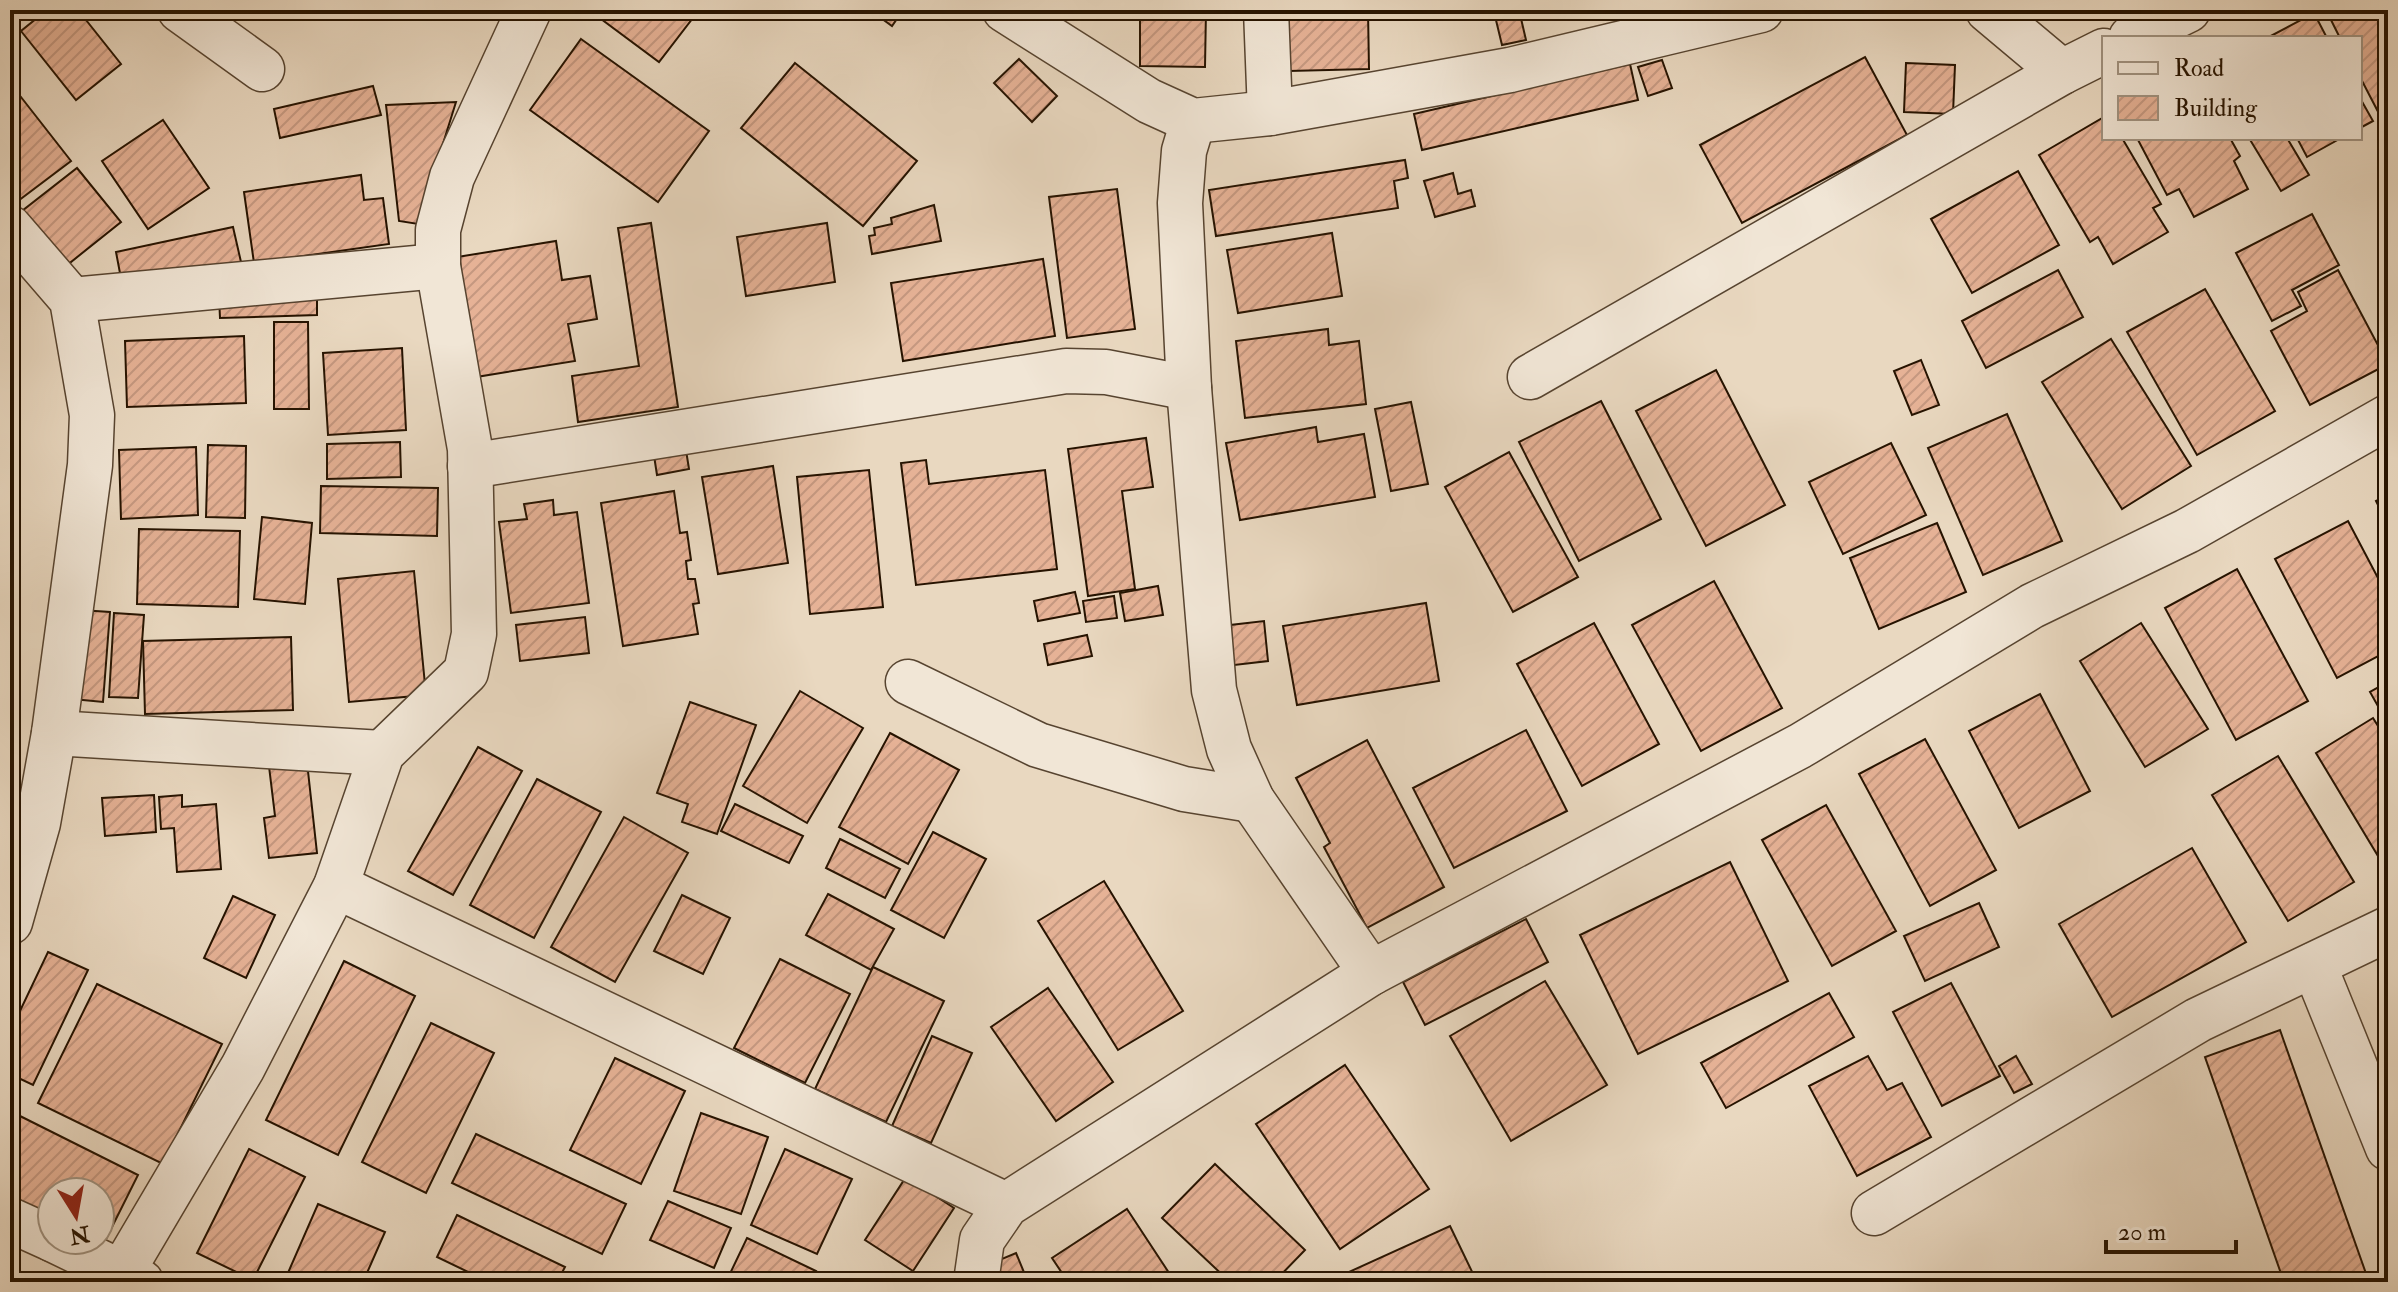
<svg xmlns="http://www.w3.org/2000/svg" width="2398" height="1292" font-family="'IM FELL Double Pica',serif">
  <style>
    .building { fill: url(#building-hatch); stroke: #261300; stroke-width: 2 }
    .lines { fill: none; stroke-linecap: round; stroke-linejoin: round }
    .minor-casing { stroke: #574430; stroke-width: 47 }
    .minor { stroke: #f1e6d6; stroke-width: 44 }
  </style>
  <defs>
    <pattern id="building-hatch" width="6" height="6" patternUnits="userSpaceOnUse" patternTransform="scale(2)"><rect width="6" height="6" fill="#e6b296"/><path d="M-1 1l2-2M0 6l6-6M5 7l2-2" fill="none" stroke="#c59880"/></pattern>
  </defs>
  <rect width="100%" height="100%" fill="#e9d8c0"/>
  <filter id="stains"><feTurbulence type="fractalNoise" baseFrequency=".0025" numOctaves="4"/><feColorMatrix values="0 0 0 0 .2 0 0 0 0 .09 0 0 0 0 .02 0 0 0 .5 -.17"/></filter>
  <radialGradient id="worn" r=".72"><stop offset=".6" stop-color="#630" stop-opacity="0"/><stop offset="1" stop-color="#630" stop-opacity=".3"/></radialGradient>
  <g class="building">
    <polygon points="47,10 78,10 121,64 76,100 21,31"/>
    <polygon points="595,10 699,10 659,62 593,13"/>
    <polygon points="870,10 903,10 892,26"/>
    <polygon points="1140,10 1206,10 1205,67 1140,66"/>
    <polygon points="1288,10 1368,10 1369,69 1289,71"/>
    <polygon points="1519,10 1526,40 1502,45 1495,16"/>
    <polygon points="1600,10 1623,10 1624,13 1602,18"/>
    <polygon points="2326,10 2388,10 2388,131 2360,77 2360,38 2340,38"/>
    <polygon points="2314,13 2327,38 2267,38"/>
    <polygon points="581,39 709,131 658,202 530,110"/>
    <polygon points="1865,57 1907,135 1742,223 1700,145"/>
    <polygon points="1019,59 1057,96 1032,122 994,83"/>
    <polygon points="1662,60 1672,88 1648,96 1638,67"/>
    <polygon points="795,63 917,161 863,226 741,128"/>
    <polygon points="1906,63 1955,65 1953,114 1904,112"/>
    <polygon points="1630,64 1638,100 1422,150 1414,114"/>
    <polygon points="10,83 71,161 10,207"/>
    <polygon points="373,86 381,115 280,138 274,109"/>
    <polygon points="2360,98 2373,121 2360,128"/>
    <polygon points="456,102 418,224 399,221 386,105"/>
    <polygon points="2104,117 2104,138 2122,138 2161,204 2153,208 2168,232 2113,264 2098,237 2090,242 2039,155"/>
    <polygon points="163,120 209,188 148,229 102,161"/>
    <polygon points="2137,138 2230,138 2240,156 2234,161 2248,189 2194,217 2179,189 2167,195"/>
    <polygon points="2249,138 2287,138 2309,175 2281,191"/>
    <polygon points="2297,138 2341,138 2307,157"/>
    <polygon points="1405,160 1408,178 1394,181 1398,208 1216,236 1209,190"/>
    <polygon points="77,168 121,222 66,266 22,211"/>
    <polygon points="2018,171 2059,245 1972,293 1931,219"/>
    <polygon points="1453,173 1458,194 1471,190 1475,206 1435,217 1424,181"/>
    <polygon points="361,175 364,200 383,198 389,244 254,263 244,192"/>
    <polygon points="1117,189 1135,329 1067,338 1049,197"/>
    <polygon points="934,205 941,241 872,254 869,236 875,235 874,228 892,224 891,218"/>
    <polygon points="2312,214 2339,265 2292,290 2301,306 2272,321 2236,253"/>
    <polygon points="651,223 678,407 578,422 572,376 639,366 618,228"/>
    <polygon points="827,223 835,282 746,296 737,237"/>
    <polygon points="233,227 241,262 123,289 116,252"/>
    <polygon points="1332,233 1342,296 1238,313 1227,250"/>
    <polygon points="556,241 562,280 590,276 597,319 568,324 575,361 470,378 451,258"/>
    <polygon points="1043,259 1055,336 903,361 891,283"/>
    <polygon points="2058,270 2083,317 1986,368 1962,321"/>
    <polygon points="2338,270 2388,364 2310,405 2271,331 2307,311 2298,292"/>
    <polygon points="2205,289 2275,411 2197,455 2127,332"/>
    <polygon points="317,293 317,315 220,318 219,297"/>
    <polygon points="274,322 308,322 309,409 274,409"/>
    <polygon points="1328,329 1329,345 1359,341 1366,404 1245,418 1236,341"/>
    <polygon points="244,336 246,403 127,407 125,341"/>
    <polygon points="2111,339 2191,466 2122,509 2042,382"/>
    <polygon points="402,348 406,430 328,435 323,353"/>
    <polygon points="1921,360 1939,405 1912,415 1894,371"/>
    <polygon points="1716,370 1785,505 1706,546 1636,411"/>
    <polygon points="1601,401 1661,519 1579,561 1519,442"/>
    <polygon points="1411,402 1428,484 1391,491 1375,409"/>
    <polygon points="2007,414 2062,541 1983,575 1928,448"/>
    <polygon points="1316,427 1318,442 1364,434 1375,497 1240,520 1226,443"/>
    <polygon points="1146,438 1153,487 1122,491 1135,589 1088,596 1068,449"/>
    <polygon points="400,442 401,477 327,479 327,444"/>
    <polygon points="1891,443 1926,515 1843,554 1809,482"/>
    <polygon points="685,444 689,469 657,475 653,449"/>
    <polygon points="208,445 246,446 245,518 206,517"/>
    <polygon points="196,447 198,515 121,519 119,450"/>
    <polygon points="1509,452 1578,577 1513,612 1445,487"/>
    <polygon points="926,460 929,484 1045,470 1057,569 916,585 901,463"/>
    <polygon points="773,466 788,563 718,574 702,477"/>
    <polygon points="869,470 883,607 810,614 797,477"/>
    <polygon points="321,486 438,488 437,536 320,533"/>
    <polygon points="674,491 680,533 687,532 691,560 686,561 688,579 695,579 699,603 693,604 698,634 623,646 601,503"/>
    <polygon points="2388,495 2388,525 2376,501"/>
    <polygon points="553,500 554,515 577,512 589,603 511,613 499,522 527,519 524,504"/>
    <polygon points="262,517 312,523 305,604 254,599"/>
    <polygon points="2348,521 2388,597 2388,651 2337,678 2275,559"/>
    <polygon points="1937,523 1966,592 1879,629 1850,558"/>
    <polygon points="139,529 240,531 238,607 137,604"/>
    <polygon points="2237,569 2308,701 2236,740 2165,608"/>
    <polygon points="414,571 426,695 349,702 338,579"/>
    <polygon points="1714,581 1782,708 1701,751 1632,625"/>
    <polygon points="1158,586 1163,615 1125,621 1120,593"/>
    <polygon points="1075,592 1080,613 1038,621 1034,601"/>
    <polygon points="1114,596 1117,618 1086,622 1083,601"/>
    <polygon points="1426,603 1439,681 1297,705 1283,626"/>
    <polygon points="80,610 110,612 103,702 73,699"/>
    <polygon points="114,613 144,615 138,698 109,697"/>
    <polygon points="585,617 589,653 520,661 516,625"/>
    <polygon points="1264,621 1268,661 1226,666 1222,626"/>
    <polygon points="1594,623 1659,744 1582,786 1517,664"/>
    <polygon points="2141,623 2208,729 2145,767 2080,661"/>
    <polygon points="1087,635 1092,656 1048,665 1044,644"/>
    <polygon points="291,637 293,710 145,714 143,641"/>
    <polygon points="2388,682 2388,724 2370,692"/>
    <polygon points="800,691 863,728 807,823 743,786"/>
    <polygon points="2040,694 2090,791 2019,828 1969,731"/>
    <polygon points="690,702 756,725 717,834 682,822 688,804 657,793"/>
    <polygon points="2373,718 2388,742 2388,863 2384,866 2316,753"/>
    <polygon points="1526,730 1567,811 1454,868 1413,788"/>
    <polygon points="890,733 959,770 908,864 839,827"/>
    <polygon points="1925,739 1996,870 1930,906 1859,774"/>
    <polygon points="1367,740 1444,887 1367,928 1324,847 1330,843 1296,778"/>
    <polygon points="478,747 522,771 453,895 408,871"/>
    <polygon points="306,753 317,853 269,858 264,818 275,816 268,758"/>
    <polygon points="2278,756 2354,882 2288,921 2212,795"/>
    <polygon points="537,779 601,812 534,938 470,905"/>
    <polygon points="154,795 156,832 105,836 102,798"/>
    <polygon points="182,795 182,807 216,804 221,869 177,872 174,828 161,829 159,797"/>
    <polygon points="735,804 803,836 789,863 721,831"/>
    <polygon points="1826,805 1896,931 1832,966 1762,840"/>
    <polygon points="624,817 688,853 615,982 551,947"/>
    <polygon points="933,832 986,859 944,938 891,910"/>
    <polygon points="840,839 900,869 885,898 826,868"/>
    <polygon points="2192,848 2246,942 2112,1017 2059,924"/>
    <polygon points="1730,862 1788,981 1638,1054 1580,935"/>
    <polygon points="1104,881 1183,1011 1118,1050 1038,921"/>
    <polygon points="828,894 894,929 871,970 806,935"/>
    <polygon points="682,895 730,918 703,974 654,951"/>
    <polygon points="233,896 275,915 246,978 204,958"/>
    <polygon points="1979,903 1999,947 1925,981 1904,936"/>
    <polygon points="1526,919 1548,962 1425,1025 1403,982"/>
    <polygon points="48,952 88,970 33,1085 10,1074 10,1032"/>
    <polygon points="780,959 850,994 805,1083 734,1048"/>
    <polygon points="344,961 415,996 338,1155 266,1120"/>
    <polygon points="873,967 944,1001 886,1122 815,1089"/>
    <polygon points="1545,981 1607,1085 1511,1141 1450,1036"/>
    <polygon points="1951,983 2000,1076 1942,1106 1893,1012"/>
    <polygon points="97,984 222,1044 163,1164 38,1103"/>
    <polygon points="1048,988 1113,1082 1056,1121 991,1027"/>
    <polygon points="1829,993 1854,1037 1726,1108 1701,1063"/>
    <polygon points="431,1023 494,1053 426,1193 362,1162"/>
    <polygon points="2280,1030 2369,1282 2284,1282 2205,1057"/>
    <polygon points="932,1036 972,1053 931,1143 892,1126"/>
    <polygon points="1868,1056 1887,1090 1902,1083 1931,1137 1857,1176 1809,1086"/>
    <polygon points="2016,1056 2032,1084 2014,1093 1999,1066"/>
    <polygon points="615,1058 685,1091 641,1184 570,1150"/>
    <polygon points="1345,1065 1429,1189 1340,1249 1256,1124"/>
    <polygon points="10,1111 138,1175 104,1243 100,1240 100,1192 52,1192 52,1217 10,1196"/>
    <polygon points="701,1113 768,1137 741,1214 674,1191"/>
    <polygon points="476,1134 626,1204 602,1254 452,1183"/>
    <polygon points="249,1149 305,1177 253,1280 197,1253"/>
    <polygon points="785,1149 852,1179 817,1254 751,1225"/>
    <polygon points="1215,1164 1305,1250 1274,1282 1230,1282 1162,1218"/>
    <polygon points="906,1177 954,1208 913,1271 865,1240"/>
    <polygon points="668,1201 731,1228 714,1268 650,1240"/>
    <polygon points="318,1204 385,1232 363,1282 284,1282"/>
    <polygon points="1127,1209 1175,1282 1068,1282 1052,1258"/>
    <polygon points="457,1215 565,1267 557,1282 489,1282 437,1257"/>
    <polygon points="1450,1226 1477,1282 1327,1282"/>
    <polygon points="747,1238 816,1271 810,1282 726,1282"/>
    <polygon points="1016,1253 1028,1282 991,1282 985,1266"/>
  </g>
  <g class="lines">
    <g class="minor-casing">
      <g id="minor">
        <polyline points="180,10 262,69"/>
        <polyline points="1005,10 1149,101 1193,121 1270,113 1510,70 1761,10"/>
        <polyline points="1266,10 1270,113"/>
        <polyline points="1988,10 2062,72"/>
        <polyline points="2131,38 2188,10"/>
        <polyline points="1193,121 1184,151 1180,203 1189,388 1214,690 1229,749 1252,800 1371,973"/>
        <polyline points="10,228 72,300 92,415 90,465 54,733 38,823 10,922"/>
        <polyline points="72,300 438,266"/>
        <polyline points="1530,377 2062,72 2104,51"/>
        <polyline points="470,466 1066,371 1106,372 1189,388"/>
        <polyline points="908,682 1038,745 1184,789 1252,800"/>
        <polyline points="54,733 382,753"/>
        <polyline points="336,886 1006,1205"/>
        <polyline points="2314,965 2388,1148"/>
        <polyline points="1874,1213 2198,1020 2388,929"/>
        <polyline points="10,1220 52,1239"/>
        <polyline points="54,1240 141,1282"/>
        <polyline points="122,1272 243,1067 336,886 382,753 466,672 474,634 470,449 438,266 438,230 452,177 529,10"/>
        <polyline points="976,1282 982,1240 1006,1205 1371,973 1800,746 2032,606 2187,531 2388,417"/>
      </g>
    </g>
    <use href="#minor" class="minor"/>
  </g>
  <rect width="2398" height="1292" fill="none" stroke="#e9d8c0" stroke-width="40"/>
  <rect x="12" y="12" width="2374" height="1268" fill="none" stroke="#261300" stroke-width="4"/>
  <rect x="20" y="20" width="2358" height="1252" fill="none" stroke="#261300" stroke-width="2"/>
  <rect x="2102" y="36" width="260" height="104" fill="#f1e6d6" stroke="#a09280" stroke-width="2"/>
  <rect x="2118" y="62" width="40" height="12" fill="#f1e6d6" stroke="#a09280" stroke-width="2"/>
  <text x="2174" y="76" font-size="24" fill="#261300">Road</text>
  <rect x="2118" y="96" width="40" height="24" fill="url(#building-hatch)" stroke="#a09280" stroke-width="2"/>
  <text x="2174" y="116" font-size="24" fill="#261300">Building</text>
  <g transform="translate(76 1216) rotate(169)"><circle r="38" fill="#f1e6d6" stroke="#a09280" stroke-width="2"/>
  <path d="M0-6L14 30L0 20L-14 30Z" fill="#8f2418"/>
  <text y="-12" font-size="22" font-weight="bold" text-anchor="middle" fill="#261300">N</text>
  </g>
  <path d="M2106 1240v12h130v-12" fill="none" stroke="#261300" stroke-width="4"/>
  <text x="2118" y="1240" font-size="24" fill="#261300" stroke="#f1e6d6" stroke-width="6" paint-order="stroke">20 m</text>
  <rect width="100%" height="100%" filter="url(#stains)"/>
  <rect width="100%" height="100%" fill="url(#worn)"/>
</svg>
